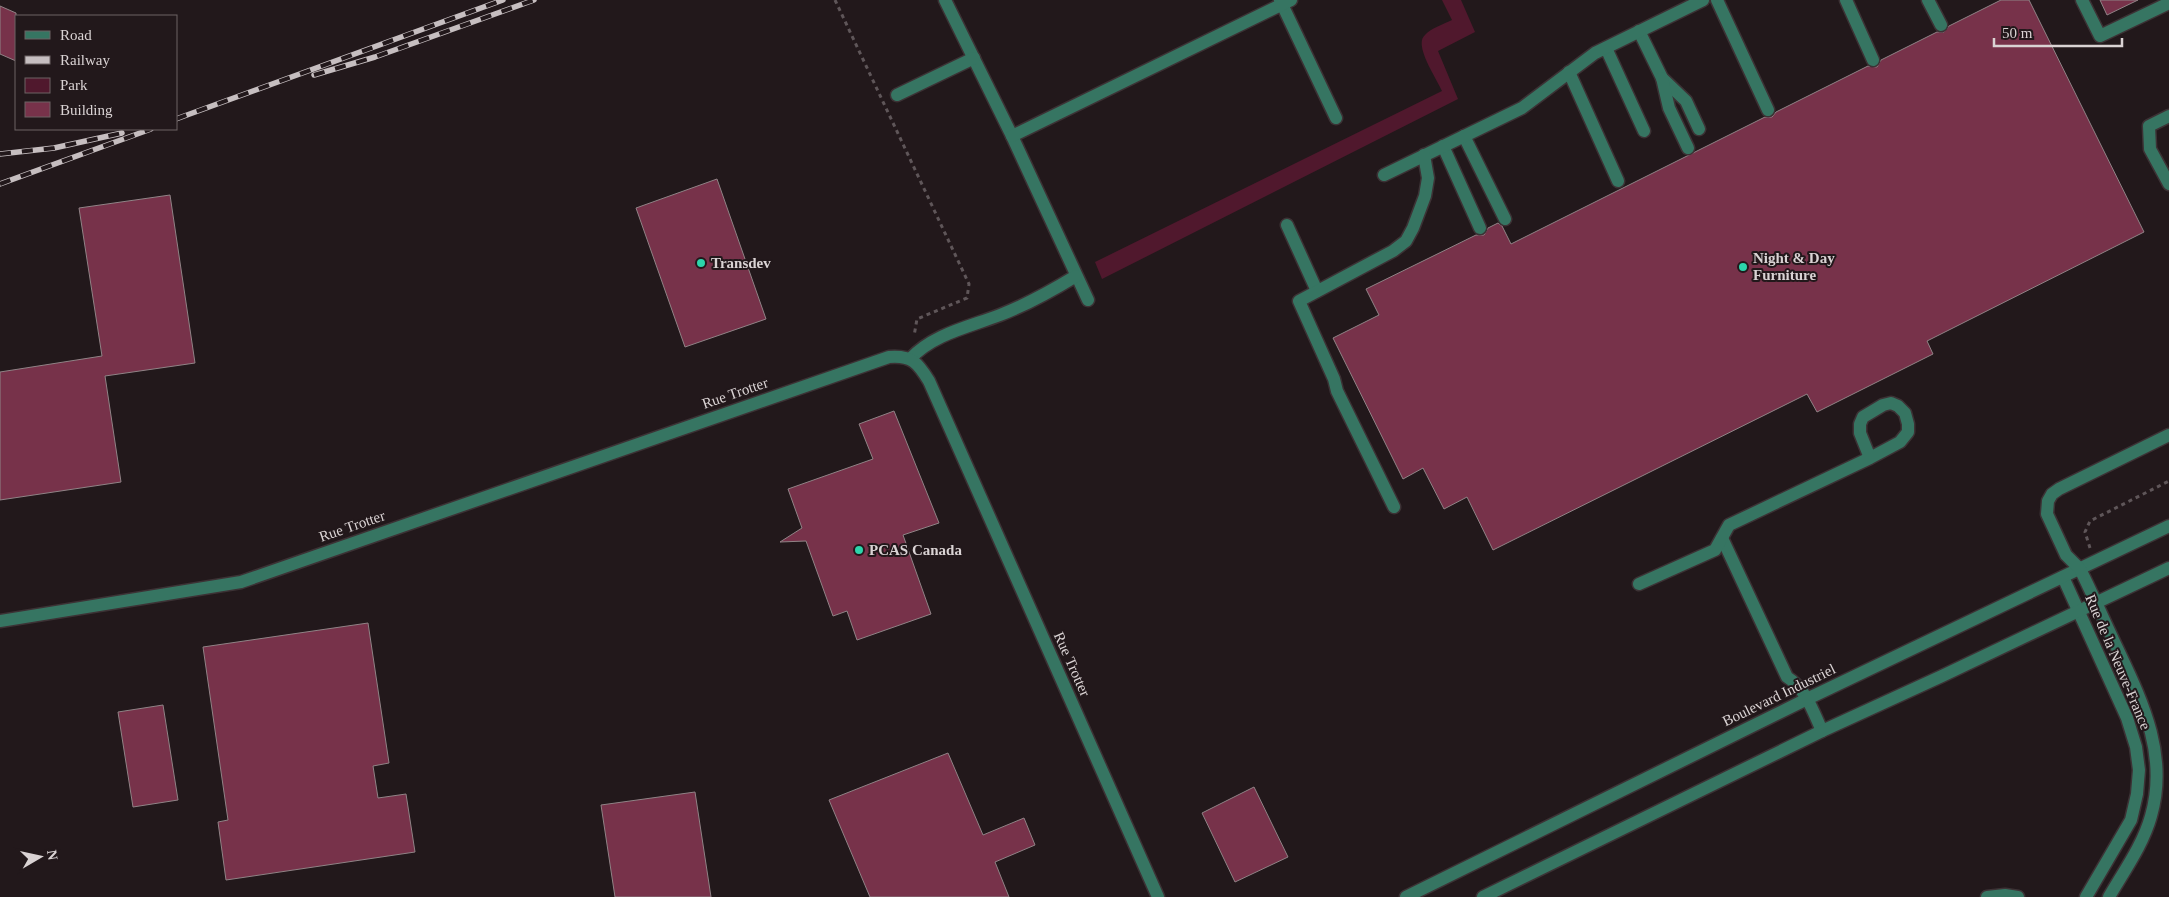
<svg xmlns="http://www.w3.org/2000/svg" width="2169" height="897" font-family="'Times New Roman',serif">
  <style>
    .green { fill: #50182d }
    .building { fill: #77324a; stroke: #908386 }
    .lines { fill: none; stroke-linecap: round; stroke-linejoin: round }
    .minor-casing { stroke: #3c3235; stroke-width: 15 }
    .path { stroke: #5f5659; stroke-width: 3; stroke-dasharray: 4 4; stroke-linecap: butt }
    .minor { stroke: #367562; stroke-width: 12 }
    .rail-casing { stroke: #c6bec0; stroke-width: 5.5 }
    .rail { stroke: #22181b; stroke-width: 4; stroke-dasharray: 11; stroke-linecap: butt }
    .poi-dot { fill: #2cd5ab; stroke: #22181b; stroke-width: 2 }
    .labels { text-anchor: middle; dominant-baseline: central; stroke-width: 4; stroke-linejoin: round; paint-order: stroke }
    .poi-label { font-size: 15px; font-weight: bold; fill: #dad3d4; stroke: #22181b; text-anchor: start }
    .street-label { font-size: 15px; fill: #dad3d4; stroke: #22181b }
  </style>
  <rect width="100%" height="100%" fill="#22181b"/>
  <path class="green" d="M 1442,0 L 1461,0 L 1475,32 L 1438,51 L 1458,99 L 1102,279 L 1095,262 L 1442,91 C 1437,79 1413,45 1425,35 C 1431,28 1444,24 1452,20 Z"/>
  <g class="building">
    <polygon points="2001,0 2029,0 2144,232 1927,341 1933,354 1817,412 1807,394 1493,550 1467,497 1444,509 1423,468 1403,479 1333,338 1379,315 1366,289 1476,235 1484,235 1488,228 1498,223 1502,226 1511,244 1765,117 1772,117 1776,112 1868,66 1877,67 1881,60 1937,32 1944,32 1949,26"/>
    <polygon points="2100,0 2138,0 2107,15"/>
    <polygon points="0,6 16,13 16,61 0,54"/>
    <polygon points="717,179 766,319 685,347 636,208"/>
    <polygon points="170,195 195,363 105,376 121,482 0,500 0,372 102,356 79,208"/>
    <polygon points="894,411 939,523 903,535 931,614 857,640 847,611 833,616 806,541 780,542 802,528 788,489 873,459 859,424"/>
    <polygon points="368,623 389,763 373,766 378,798 406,794 415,852 226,880 218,822 228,820 203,647"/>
    <polygon points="163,705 178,800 133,807 118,712"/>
    <polygon points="948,753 983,835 1024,818 1035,845 995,862 1009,897 870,897 829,800"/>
    <polygon points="1254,787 1288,857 1235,882 1202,813"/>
    <polygon points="695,792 711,897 615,897 601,805"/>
  </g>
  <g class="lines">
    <g class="minor-casing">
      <g id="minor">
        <polyline points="945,0 1012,136 1088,300"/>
        <polyline points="1280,0 1336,118"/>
        <polyline points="1717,0 1768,110"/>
        <polyline points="1846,0 1873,60"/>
        <polyline points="1928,0 1941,25"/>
        <polyline points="2082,0 2100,36 2169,3"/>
        <polyline points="1639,31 1662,78 1686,101 1699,129"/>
        <polyline points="1606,48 1644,131"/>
        <polyline points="1569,72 1618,181"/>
        <polyline points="1662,78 1669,108 1688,148"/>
        <polyline points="897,95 974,58"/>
        <polyline points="2169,116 2149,126 2150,149 2169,184"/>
        <polyline points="1012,136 1291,0"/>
        <polyline points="1464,136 1505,219"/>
        <polyline points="1443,146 1480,228"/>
        <polyline points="1384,175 1522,108 1595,53 1703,0"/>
        <polyline points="1287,225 1317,291"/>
        <path d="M 910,359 C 933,334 969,327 1000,315 C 1026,305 1053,290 1076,276"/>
        <polyline points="1394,507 1337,391 1334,379 1299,301 1393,251 1406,241 1413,228 1425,196 1428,178 1424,155"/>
        <path d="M 1722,538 L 1787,677 C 1806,689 1813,711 1822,731"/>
        <polyline points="2063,577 2127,718 2136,747 2139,770 2137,794 2131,820 2086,897"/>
        <polyline points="1639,584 1715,550 1729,525 1870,458 1900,442 1908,432 1908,424 1905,413 1898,406 1891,403 1883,405 1863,417 1860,424 1860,433 1870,458"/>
        <path d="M 0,621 L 241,582 L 889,357 C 912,355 918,363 929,381 L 1158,897"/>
        <polyline points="1406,897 1807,699 2169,526"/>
        <polyline points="1483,897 1822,731 1942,676 2169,568"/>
        <polyline points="1987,897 2005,895 2018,897"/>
        <path d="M 2109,897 C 2124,871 2143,845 2151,816 C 2168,757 2144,705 2119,652 C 2106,625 2094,597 2080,569 L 2066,555 L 2047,514 L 2048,501 L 2052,494 L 2059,489 L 2169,435"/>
      </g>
    </g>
    <g class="path">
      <polyline points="835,0 969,284 967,298 917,319 914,336"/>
      <polyline points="2090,548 2085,532 2090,521 2169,481"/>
    </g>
    <use href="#minor" class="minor"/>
    <g class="rail-casing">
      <g id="rail">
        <polyline points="314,75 375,57 534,0"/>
        <polyline points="176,119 503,0"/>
        <polyline points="0,154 54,148 122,133"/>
        <polyline points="0,184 151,129"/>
      </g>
    </g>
    <use href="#rail" class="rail"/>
  </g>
  <g class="poi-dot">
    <circle cx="701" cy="263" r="5"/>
    <circle cx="1743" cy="267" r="5"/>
    <circle cx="859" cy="550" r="5"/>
  </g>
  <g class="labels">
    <g class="poi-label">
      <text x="1753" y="258">Night &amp; Day<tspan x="1753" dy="17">Furniture</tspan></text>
      <text x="711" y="263">Transdev</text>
      <text x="869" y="550">PCAS Canada</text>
    </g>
    <g class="street-label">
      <text transform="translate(735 393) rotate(-19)">Rue Trotter</text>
      <text transform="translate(352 526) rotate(-19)">Rue Trotter</text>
      <text transform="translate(2118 662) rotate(67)">Rue de la Neuve-France</text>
      <text transform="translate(1072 664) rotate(66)">Rue Trotter</text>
      <text transform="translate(1779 695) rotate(-26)">Boulevard Industriel</text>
    </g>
  </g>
  <rect x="15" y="15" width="162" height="115" fill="#22181b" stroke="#6c6365"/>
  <rect x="25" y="31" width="25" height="8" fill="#367562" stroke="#6c6365"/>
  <text x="60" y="40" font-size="15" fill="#dad3d4">Road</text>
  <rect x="25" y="56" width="25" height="8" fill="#c6bec0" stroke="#6c6365"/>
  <text x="60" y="65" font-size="15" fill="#dad3d4">Railway</text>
  <rect x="25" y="78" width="25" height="15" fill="#50182d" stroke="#6c6365"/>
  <text x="60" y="90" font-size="15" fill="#dad3d4">Park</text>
  <rect x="25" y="102" width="25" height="15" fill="#77324a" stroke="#6c6365"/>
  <text x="60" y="115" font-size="15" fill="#dad3d4">Building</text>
  <g transform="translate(40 857) rotate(81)" stroke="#22181b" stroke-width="4" paint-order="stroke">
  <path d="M0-4L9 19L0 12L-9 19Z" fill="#dad3d4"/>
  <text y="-8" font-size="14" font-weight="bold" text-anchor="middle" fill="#dad3d4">N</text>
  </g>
  <path d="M1994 38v8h128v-8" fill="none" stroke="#dad3d4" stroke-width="2.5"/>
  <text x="2002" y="38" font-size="15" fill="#dad3d4" stroke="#22181b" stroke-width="4" paint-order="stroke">50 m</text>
</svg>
